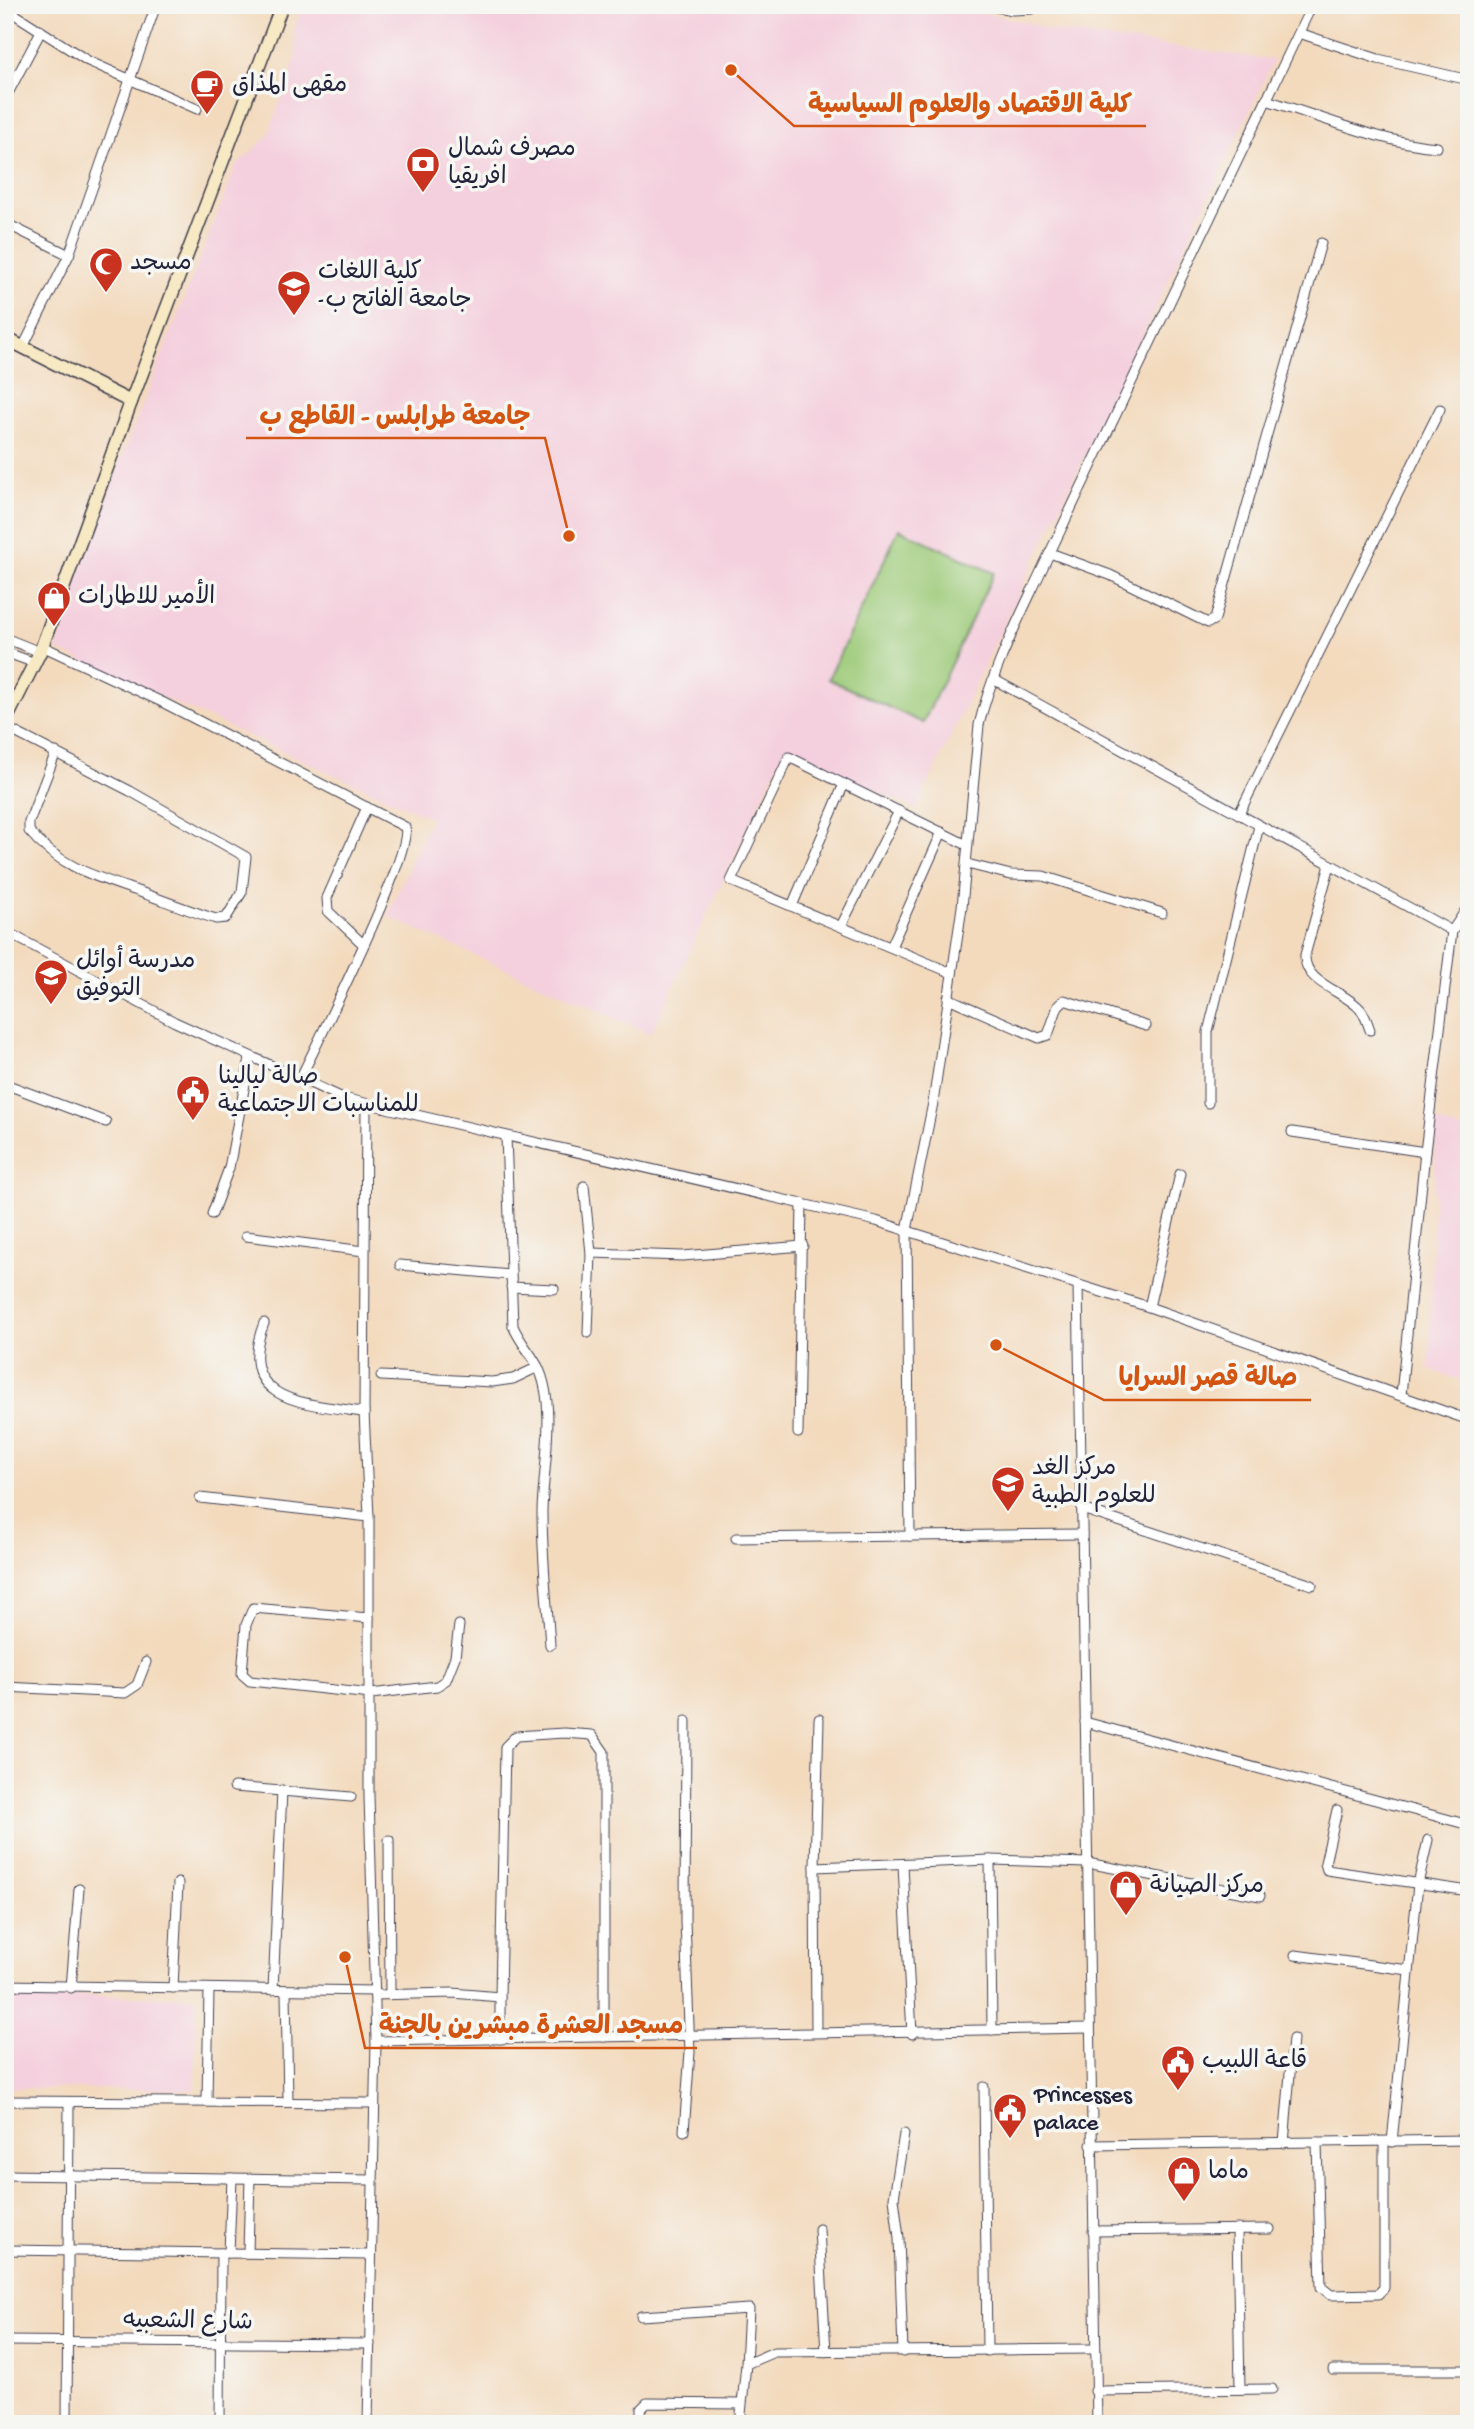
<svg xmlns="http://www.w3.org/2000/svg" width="1474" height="2429" font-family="'Gochi Hand','Playpen Sans Arabic',sans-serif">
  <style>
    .built { fill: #f4cfdd }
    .green { fill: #9cca78; stroke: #5f765a; stroke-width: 2 }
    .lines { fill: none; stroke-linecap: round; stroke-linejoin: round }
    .street-casing { stroke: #413e4e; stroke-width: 11 }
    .secondary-casing { stroke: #413e4e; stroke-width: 15 }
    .street { stroke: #fff; stroke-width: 9 }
    .secondary { stroke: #f6e9c3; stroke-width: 12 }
    .labels { text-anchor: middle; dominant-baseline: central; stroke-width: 7; stroke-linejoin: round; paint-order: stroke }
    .poi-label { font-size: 24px; fill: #22223b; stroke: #f6f6f2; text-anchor: start }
    .street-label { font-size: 24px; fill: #22223b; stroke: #f6f6f2 }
    .leader { fill: none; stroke: #d45411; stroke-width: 2.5 }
    .callout-dot { fill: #d45411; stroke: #f6f6f2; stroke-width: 2.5 }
    .callout-label { font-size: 26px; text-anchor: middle; font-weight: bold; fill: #d45411; stroke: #f6f6f2; stroke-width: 7; stroke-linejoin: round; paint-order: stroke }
  </style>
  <rect width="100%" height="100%" fill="#f6f6f2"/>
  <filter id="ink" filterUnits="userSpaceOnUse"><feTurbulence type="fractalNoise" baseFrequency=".0143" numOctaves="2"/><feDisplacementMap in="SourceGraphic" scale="14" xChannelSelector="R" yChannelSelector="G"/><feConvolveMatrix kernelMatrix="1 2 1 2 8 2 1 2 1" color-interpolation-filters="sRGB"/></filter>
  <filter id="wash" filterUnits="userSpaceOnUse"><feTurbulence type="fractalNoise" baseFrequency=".00686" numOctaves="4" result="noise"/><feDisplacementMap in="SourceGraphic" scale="28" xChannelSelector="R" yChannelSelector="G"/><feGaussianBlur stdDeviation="1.57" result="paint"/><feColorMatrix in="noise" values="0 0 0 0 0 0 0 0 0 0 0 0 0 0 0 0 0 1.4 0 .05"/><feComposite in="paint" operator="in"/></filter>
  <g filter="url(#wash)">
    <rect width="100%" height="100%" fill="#f3dabd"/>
    <g class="built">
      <polygon points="302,5 945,5 1034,24 1046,30 1274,60 916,809 785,749 651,1034 387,916 431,818 55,649 62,633 61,613 236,166 268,136 296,58 294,30"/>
      <polygon points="1436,1121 1469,1133 1469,1383 1429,1369"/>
      <polygon points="5,1995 196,1997 195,2090 5,2088"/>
    </g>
    <polygon class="green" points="899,529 994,573 923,723 828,679"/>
  </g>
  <g filter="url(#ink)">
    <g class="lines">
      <g class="street-casing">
        <g id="street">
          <polyline points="987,5 1013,10 1032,9 1035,5"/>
          <polyline points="5,8 88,61 197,109"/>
          <polyline points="1299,33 1378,59 1469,80"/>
          <polyline points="5,99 41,31"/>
          <path d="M 1266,100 C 1323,117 1378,142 1437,147"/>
          <polyline points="5,223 69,255"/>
          <polyline points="23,347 69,255 156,5"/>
          <polyline points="1050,553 1110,575 1208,623 1215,619 1321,243"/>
          <polyline points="5,638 40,652"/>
          <path d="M 42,646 L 162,702 L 405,827 C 414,852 316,1045 299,1081"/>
          <polyline points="5,652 35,663"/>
          <polyline points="993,679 1452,931"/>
          <path d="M 5,727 L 130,791 L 246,857 L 242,892 L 226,918 L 216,919 C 190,911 165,901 140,892 C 97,877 59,867 29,831 L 29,822 L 56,752"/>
          <polyline points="1239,814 1440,409"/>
          <polyline points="967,864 1011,875 1043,876 1162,913"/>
          <path d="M 1330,865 L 1305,955 C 1303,984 1346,991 1361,1010 C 1365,1015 1368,1024 1370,1030"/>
          <polyline points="792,906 844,784"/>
          <polyline points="841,926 899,811"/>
          <polyline points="5,931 175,1022 343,1098 876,1221 1149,1307 1469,1420"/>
          <polyline points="363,944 328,911 327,898 367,807"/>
          <polyline points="891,947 942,832"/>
          <polyline points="952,973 731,881 789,757 967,845"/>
          <polyline points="948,998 1039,1038 1048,1035 1058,1006 1064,1000 1146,1026"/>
          <polyline points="5,1084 106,1122"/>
          <polyline points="1208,1103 1208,1032 1259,826"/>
          <polyline points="366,1106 364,1412 369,1517 369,1796 376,2041 368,2424"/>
          <polyline points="1292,1132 1425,1152"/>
          <path d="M 506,1136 L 513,1326 C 521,1344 531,1353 538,1367 C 557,1405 543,1470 542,1511 C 542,1556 547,1601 550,1645"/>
          <polyline points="584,1186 591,1253 588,1333"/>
          <polyline points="212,1214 229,1168 250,1058"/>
          <polyline points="246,1236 364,1251"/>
          <polyline points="591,1253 683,1256 803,1246"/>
          <polyline points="400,1265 510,1275"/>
          <polyline points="1078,1285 1097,2424"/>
          <polyline points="511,1287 554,1289"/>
          <polyline points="1149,1307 1180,1174"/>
          <path d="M 264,1323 C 233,1403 307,1404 364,1412"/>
          <polyline points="381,1376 492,1382 513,1379 538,1367"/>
          <polyline points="1401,1395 1425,1152 1452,931 1469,905"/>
          <polyline points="798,1433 802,1203"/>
          <polyline points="200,1498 369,1517"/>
          <polyline points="1082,1509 1312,1585"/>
          <path d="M 910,1536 L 907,1230 L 933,1103 L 962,907 L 979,725 C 992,670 1019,619 1043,567 L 1312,5"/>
          <polyline points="736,1538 1082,1534"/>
          <polyline points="369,1618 253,1608 246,1625 242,1674 250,1681 371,1694 437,1686 446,1680 455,1657 459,1625"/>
          <polyline points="5,1687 125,1693 137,1685 146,1662"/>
          <polyline points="1085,1722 1469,1825"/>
          <polyline points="234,1787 351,1797"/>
          <polyline points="1337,1810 1325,1863 1327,1870 1469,1891"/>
          <polyline points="389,1840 390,1994"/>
          <polyline points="990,1860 992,2030"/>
          <polyline points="903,1865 912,2034"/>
          <polyline points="815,1867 990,1860 1087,1863 1260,1896"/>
          <polyline points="1295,1955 1409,1970"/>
          <polyline points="5,1985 375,1991"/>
          <polyline points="71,1988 79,1889"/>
          <polyline points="173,1988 178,1883"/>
          <polyline points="273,1990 282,1790"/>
          <polyline points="286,1991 288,2102"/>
          <polyline points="375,1995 452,1993 500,1997 505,1747 516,1736 564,1733 592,1735 604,1752 604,2037"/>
          <polyline points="500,1997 500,2039"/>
          <polyline points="816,2032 815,1867 819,1719"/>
          <path d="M 376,2041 C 614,2036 852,2033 1090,2028"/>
          <polyline points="984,2087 987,2351"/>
          <polyline points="5,2101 373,2103"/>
          <polyline points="207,2101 209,1989"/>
          <polyline points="684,2131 690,2052 685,1921 686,1721"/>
          <polyline points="1317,2142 1321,2287 1331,2295 1378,2294 1384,2288 1384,2142"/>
          <polyline points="1392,2142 1418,1884 1428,1840"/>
          <polyline points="1284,2143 1293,2039"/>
          <polyline points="1091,2145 1469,2140"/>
          <polyline points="5,2175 372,2180"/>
          <polyline points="819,2229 826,2352"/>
          <polyline points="1237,2229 1240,2389"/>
          <polyline points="1093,2231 1270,2229"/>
          <polyline points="5,2250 371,2255"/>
          <polyline points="229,2253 232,2178"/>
          <polyline points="248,2253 250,2178"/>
          <polyline points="641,2316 749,2309 746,2364"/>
          <polyline points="5,2341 370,2344"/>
          <polyline points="903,2352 899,2238 894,2198 904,2134"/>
          <polyline points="1333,2370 1469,2370"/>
          <polyline points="1095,2391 1272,2389"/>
          <polyline points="5,2423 38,2424"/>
          <polyline points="67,2424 69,2102"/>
          <polyline points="220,2424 221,2253"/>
          <polyline points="641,2424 641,2409 647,2403 741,2404"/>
          <polyline points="740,2424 746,2364 774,2352 1095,2349"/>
        </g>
      </g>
      <g class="secondary-casing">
        <g id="secondary">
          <polyline points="5,338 131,402"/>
          <polyline points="5,722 40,652 131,402 282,5"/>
        </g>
      </g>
      <use href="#street" class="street"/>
      <use href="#secondary" class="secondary"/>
    </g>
  </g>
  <defs>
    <g id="cafe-pin" transform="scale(1.75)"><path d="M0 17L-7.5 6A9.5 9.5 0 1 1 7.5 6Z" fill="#c8321e" stroke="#f6f6f2"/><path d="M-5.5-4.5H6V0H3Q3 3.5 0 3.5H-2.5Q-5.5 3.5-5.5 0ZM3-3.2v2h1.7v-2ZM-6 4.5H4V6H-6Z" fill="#fff"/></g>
    <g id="bank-pin" transform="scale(1.75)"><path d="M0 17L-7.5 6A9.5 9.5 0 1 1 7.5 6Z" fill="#c8321e" stroke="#f6f6f2"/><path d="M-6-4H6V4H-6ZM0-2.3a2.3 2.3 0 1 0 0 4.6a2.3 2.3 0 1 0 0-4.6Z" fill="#fff"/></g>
    <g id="mosque-pin" transform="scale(1.75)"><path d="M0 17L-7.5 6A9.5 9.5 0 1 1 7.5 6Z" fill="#c8321e" stroke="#f6f6f2"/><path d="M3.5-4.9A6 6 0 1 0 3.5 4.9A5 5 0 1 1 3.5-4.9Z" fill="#fff"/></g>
    <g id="university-pin" transform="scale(1.75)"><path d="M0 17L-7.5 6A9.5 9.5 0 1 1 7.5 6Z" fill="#c8321e" stroke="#f6f6f2"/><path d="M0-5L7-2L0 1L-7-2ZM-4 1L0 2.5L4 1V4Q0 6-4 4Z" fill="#fff"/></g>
    <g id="shop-pin" transform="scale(1.75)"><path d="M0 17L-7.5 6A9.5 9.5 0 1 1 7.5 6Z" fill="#c8321e" stroke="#f6f6f2"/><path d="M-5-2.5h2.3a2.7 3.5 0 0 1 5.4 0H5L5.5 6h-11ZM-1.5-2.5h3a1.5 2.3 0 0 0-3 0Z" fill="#fff"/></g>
    <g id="school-pin" transform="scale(1.75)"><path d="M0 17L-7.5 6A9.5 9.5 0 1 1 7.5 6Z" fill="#c8321e" stroke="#f6f6f2"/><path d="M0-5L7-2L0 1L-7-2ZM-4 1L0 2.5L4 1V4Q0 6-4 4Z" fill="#fff"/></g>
    <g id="civic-pin" transform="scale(1.75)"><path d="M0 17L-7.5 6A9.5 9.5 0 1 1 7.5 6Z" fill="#c8321e" stroke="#f6f6f2"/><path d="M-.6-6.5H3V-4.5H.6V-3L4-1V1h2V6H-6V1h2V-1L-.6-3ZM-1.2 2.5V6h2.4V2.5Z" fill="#fff"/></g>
  </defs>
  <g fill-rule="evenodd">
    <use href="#cafe-pin" x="207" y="86"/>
    <use href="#bank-pin" x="423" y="164"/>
    <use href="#mosque-pin" x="106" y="264"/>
    <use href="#university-pin" x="294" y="287"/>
    <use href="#shop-pin" x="54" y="598"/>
    <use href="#school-pin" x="51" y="976"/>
    <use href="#civic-pin" x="193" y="1092"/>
    <use href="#school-pin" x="1008" y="1483"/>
    <use href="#shop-pin" x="1126" y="1887"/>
    <use href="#civic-pin" x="1178" y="2062"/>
    <use href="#civic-pin" x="1010" y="2110"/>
    <use href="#shop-pin" x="1184" y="2173"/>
  </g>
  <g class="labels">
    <g class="poi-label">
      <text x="232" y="86">مقهى المذاق</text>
      <text x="448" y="150">مصرف شمال<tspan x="448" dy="28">افريقيا</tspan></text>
      <text x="130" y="264">مسجد</text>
      <text x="318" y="273">كلية اللغات<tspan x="318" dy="28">-جامعة الفاتح ب</tspan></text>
      <text x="78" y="598">الأمير للاطارات</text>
      <text x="76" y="962">مدرسة أوائل<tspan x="76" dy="28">التوفيق</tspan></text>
      <text x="218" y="1078">صالة ليالينا<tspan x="218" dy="28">للمناسبات الاجتماعية</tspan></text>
      <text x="1032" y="1469">مركز الغد<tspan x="1032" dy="28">للعلوم الطبية</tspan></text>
      <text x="1150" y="1887">مركز الصيانة</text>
      <text x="1202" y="2062">قاعة اللبيب</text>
      <text x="1034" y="2096">Princesses<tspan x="1034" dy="28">palace</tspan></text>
      <text x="1208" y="2173">ماما</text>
    </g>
    <g class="street-label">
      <text transform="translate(188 2323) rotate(1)">شارع الشعبيه</text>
    </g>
  </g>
  <path class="leader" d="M731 70L794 126H1146M569 536L545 438H246M996 1345L1104 1400H1311M345 1957L365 2048H697"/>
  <g class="callout-dot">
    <circle cx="731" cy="70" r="7"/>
    <circle cx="569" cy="536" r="7"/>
    <circle cx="996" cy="1345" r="7"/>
    <circle cx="345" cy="1957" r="7"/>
  </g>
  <g class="callout-label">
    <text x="970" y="112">كلية الاقتصاد والعلوم السياسية</text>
    <text x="395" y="424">جامعة طرابلس - القاطع ب</text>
    <text x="1208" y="1385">صالة قصر السرايا</text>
    <text x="531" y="2033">مسجد العشرة مبشرين بالجنة</text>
  </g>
  <rect width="1474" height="2429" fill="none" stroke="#f6f6f2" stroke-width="28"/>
</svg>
